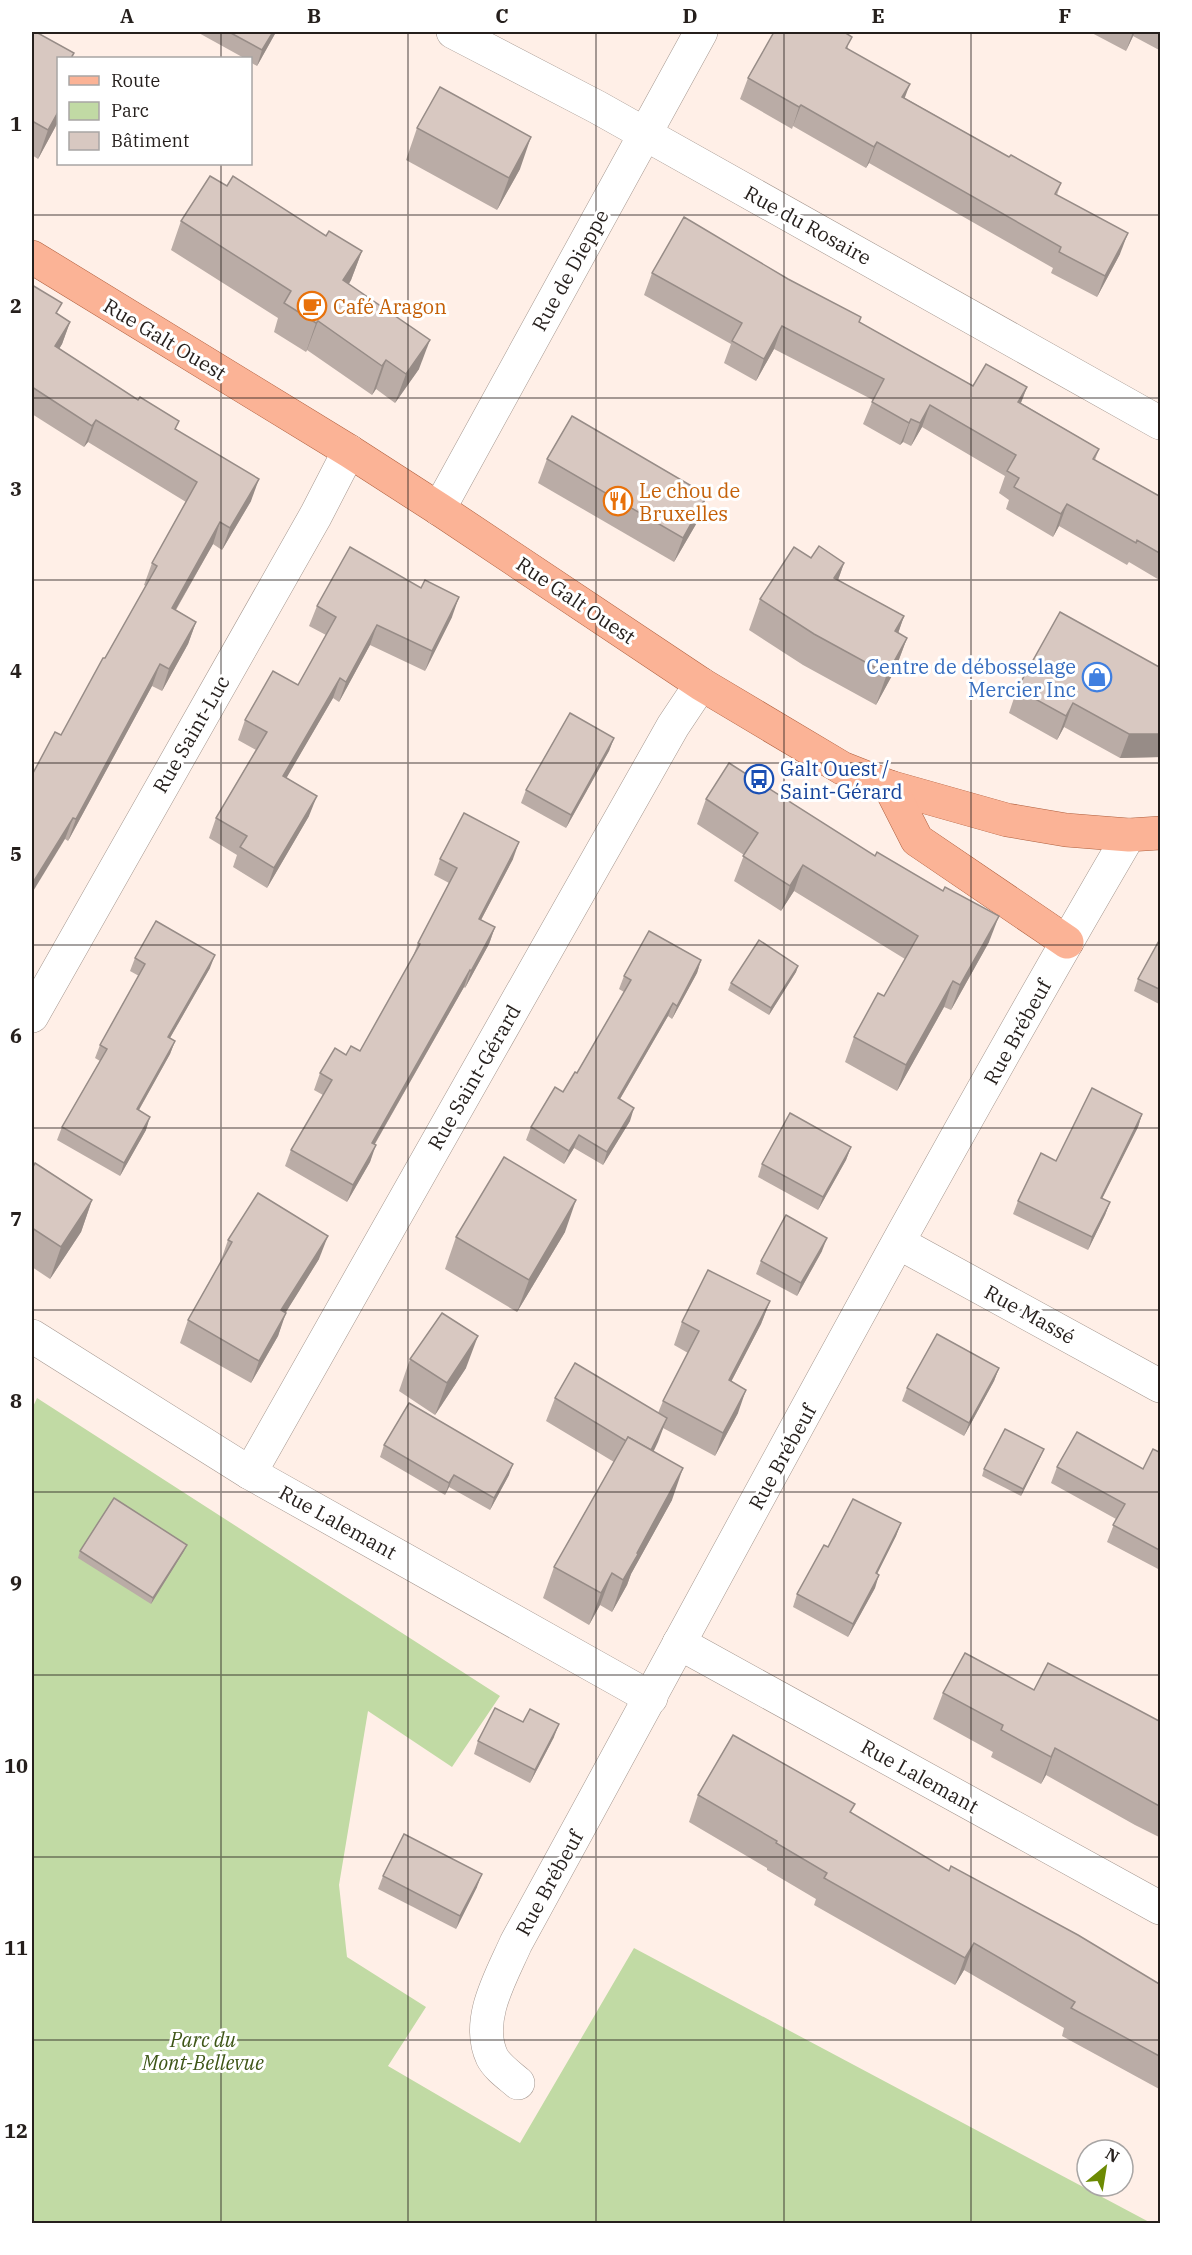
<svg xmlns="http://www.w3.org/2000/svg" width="1192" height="2255" font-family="'IBM Plex Serif',serif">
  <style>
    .green { fill: #c1daa4 }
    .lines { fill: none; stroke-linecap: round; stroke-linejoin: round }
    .minor-casing { stroke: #a4968e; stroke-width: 34 }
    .major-casing { stroke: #af5f3e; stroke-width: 34 }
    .minor { stroke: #fff; stroke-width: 33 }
    .major { stroke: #fbb396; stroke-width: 33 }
    .wall { fill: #baaca6 }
    .shaded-wall { fill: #978c87 }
    .building { fill: #d8c8c1; stroke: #978c87; stroke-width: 1.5 }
    .grid { fill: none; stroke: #251f1c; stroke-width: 1.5; stroke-opacity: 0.55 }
    .labels { text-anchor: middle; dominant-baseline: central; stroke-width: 6; stroke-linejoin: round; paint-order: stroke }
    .street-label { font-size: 20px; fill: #251f1c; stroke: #fff }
    .food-label { font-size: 20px; fill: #c56008; stroke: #fff; text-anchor: start }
    .shop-label { font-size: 20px; fill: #366cbe; stroke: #fff; text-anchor: end }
    .transit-label { font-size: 20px; fill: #164399; stroke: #fff; text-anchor: start }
    .park-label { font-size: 20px; font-style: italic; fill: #3e5617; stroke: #fff }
    .neatline { fill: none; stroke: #251f1c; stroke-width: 2 }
    .grid-label { font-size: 20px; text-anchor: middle; font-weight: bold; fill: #251f1c }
  </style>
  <rect width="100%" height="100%" fill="#ffefe7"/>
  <polygon class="green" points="37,1398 500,1696 452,1767 368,1711 339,1885 347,1957 426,2007 388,2066 520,2143 634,1948 1151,2223 32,2224 32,1409"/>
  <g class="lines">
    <g class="minor-casing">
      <g id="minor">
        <polyline points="453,32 597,107 1160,423"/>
        <polyline points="439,509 701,32"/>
        <polyline points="32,1016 316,515 349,451"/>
        <polyline points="899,1243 1160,1386"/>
        <polyline points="32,1336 250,1473 651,1698"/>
        <polyline points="250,1473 673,726 701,684"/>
        <polyline points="679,1643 1160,1908"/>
        <path d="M 518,2083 C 510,2076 497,2067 492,2057 C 475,2020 501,1977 516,1943 C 719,1573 916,1199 1129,835"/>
      </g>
    </g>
    <g class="major-casing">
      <g id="major">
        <polyline points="32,257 349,451 439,509 701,684 842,768 890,787 1007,820 1066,830 1129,835 1160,833"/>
        <polyline points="890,787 917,840 1067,942"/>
      </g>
    </g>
    <use href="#minor" class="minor"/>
    <use href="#major" class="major"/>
  </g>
  <g class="wall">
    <polygon points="32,32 74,53 72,58 58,58 58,122 38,159 32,155"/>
    <polygon points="197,32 276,32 257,66 250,62 250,58 244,58"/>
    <polygon points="1090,32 1161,32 1161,51 1133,36 1126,51"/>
    <polygon points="846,34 848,49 905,98 1009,157 1061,183 1057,195 1120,254 1097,297 1051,273 1053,268 869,163 866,168 793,126 792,129 740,99 748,78"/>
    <polygon points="417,128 520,169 497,210 406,160"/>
    <polygon points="227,186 326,236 362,251 351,280 349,284 419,369 395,403 376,389 372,395 307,350 306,352 274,332 278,318 171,250 181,221"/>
    <polygon points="652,273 859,322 973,386 1027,387 1021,403 1099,449 1095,460 1161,497 1161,581 1129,562 1127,565 1059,526 1053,537 1006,509 1009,500 999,493 1005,476 922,427 911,446 903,442 900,445 863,424 873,400 774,349 756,381 724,363 731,344 644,295"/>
    <polygon points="32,285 58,314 70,322 62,344 59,349 176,430 251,501 222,550 213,544 176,610 196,622 188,644 162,691 152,686 68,841 65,839 61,735 146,586 144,585 152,563 186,502 88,442 84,447 32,414"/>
    <polygon points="547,459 699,519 674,562 538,483"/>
    <polygon points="811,558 844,563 838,580 904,616 898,633 907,638 895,670 876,705 803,665 749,630 760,599"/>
    <polygon points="317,606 452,617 425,671 370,645 339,702 333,698 286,778 309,816 267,888 233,867 237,855 209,838 216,818 256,750 238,740 245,720 298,685 326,635 309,626"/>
    <polygon points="1161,668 1161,757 1120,758 1064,727 1057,740 1009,713 1017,689"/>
    <polygon points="614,738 609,751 566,828 521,803 526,790"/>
    <polygon points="706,799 989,942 951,1010 944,1007 897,1091 845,1062 854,1037 884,996 905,959 794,891 781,911 734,881 744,855 697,824"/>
    <polygon points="440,859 513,859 481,920 495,927 489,944 465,988 464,987 375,1144 370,1162 347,1202 285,1166 291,1150 323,1095 314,1090 320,1073 346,1055 360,1051 412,959 418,943 449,883 434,875"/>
    <polygon points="1161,937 1161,1005 1134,991 1138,979"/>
    <polygon points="135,958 210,968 170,1038 175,1041 170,1054 139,1110 146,1130 120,1176 57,1140 62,1127 100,1061 95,1058 100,1045 139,976 130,971"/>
    <polygon points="701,960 697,973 672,1019 668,1016 620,1099 630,1121 603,1165 574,1148 564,1164 526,1140 531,1127 563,1092 577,1073 624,992 619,989 624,976"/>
    <polygon points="798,966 796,972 769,1015 728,990 731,983"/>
    <polygon points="1142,1114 1138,1127 1102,1198 1110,1202 1105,1215 1088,1250 1013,1214 1018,1201 1056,1161"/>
    <polygon points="851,1147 846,1160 818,1210 758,1177 762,1164"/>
    <polygon points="32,1169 92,1200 81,1232 50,1279 32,1267"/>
    <polygon points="565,1232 517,1312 445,1269 456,1237"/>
    <polygon points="228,1240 319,1259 285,1313 278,1336 251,1383 180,1343 188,1320 220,1263"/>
    <polygon points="822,1251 797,1296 756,1274 761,1261"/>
    <polygon points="770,1301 761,1324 731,1382 738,1413 715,1456 663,1428 653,1451 672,1500 631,1574 627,1585 612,1612 600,1605 589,1625 543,1598 554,1567 614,1462 546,1421 555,1398 658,1413 663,1401 688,1353 674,1345 682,1322"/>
    <polygon points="410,1359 466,1368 435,1415 399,1391"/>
    <polygon points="999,1368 994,1381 964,1436 902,1401 907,1388"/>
    <polygon points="384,1445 509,1475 490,1510 449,1487 445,1495 380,1457"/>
    <polygon points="1161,1453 1161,1569 1160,1570 1107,1542 1116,1519 1051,1483 1057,1467 1143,1469"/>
    <polygon points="1041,1456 1021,1496 982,1476 984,1469"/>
    <polygon points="901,1523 896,1536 877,1574 875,1588 848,1637 793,1607 797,1594 828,1547"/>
    <polygon points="80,1551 184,1551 151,1604 78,1558"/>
    <polygon points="1034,1690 1161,1722 1161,1838 1135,1825 1046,1775 1041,1784 991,1757 993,1752 933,1719 943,1693"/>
    <polygon points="523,1722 554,1737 530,1783 474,1754 478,1741"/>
    <polygon points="698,1795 852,1813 949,1871 1161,1985 1161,2090 1062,2036 1064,2028 964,1970 955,1985 814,1905 816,1899 767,1870 767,1868 689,1822"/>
    <polygon points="383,1876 477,1887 456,1929 378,1889"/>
  </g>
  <g class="shaded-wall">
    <polygon points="273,32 276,32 257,66 262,50"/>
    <polygon points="1133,32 1135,32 1126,51"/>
    <polygon points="910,84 902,105 902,97"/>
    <polygon points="801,105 793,126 792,129 799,107"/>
    <polygon points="58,112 58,122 38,159 48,130"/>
    <polygon points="531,137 520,169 497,210 509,178"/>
    <polygon points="877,142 869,163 866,168 874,147"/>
    <polygon points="1128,233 1120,254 1097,297 1105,276"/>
    <polygon points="362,251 351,280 333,309 343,280"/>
    <polygon points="318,321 307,350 306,352 316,323"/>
    <polygon points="70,322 62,344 47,368 55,346"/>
    <polygon points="782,326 774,349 756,381 764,359"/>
    <polygon points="430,340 419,369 395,403 406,374"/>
    <polygon points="386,360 376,389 372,395 382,366"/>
    <polygon points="1027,387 1018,410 1018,402"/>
    <polygon points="930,405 922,427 911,446 920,423"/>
    <polygon points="911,419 903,442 900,445 909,423"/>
    <polygon points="96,420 88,442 84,447 92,426"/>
    <polygon points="259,479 251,501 222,550 230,528"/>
    <polygon points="707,495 699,519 674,562 683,538"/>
    <polygon points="1067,504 1059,526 1053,537 1061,514"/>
    <polygon points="220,522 213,544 164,630 172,608"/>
    <polygon points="844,563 833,594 834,578"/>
    <polygon points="459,597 452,617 425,671 432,651"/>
    <polygon points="904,616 893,648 895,631"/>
    <polygon points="196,622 188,644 162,691 169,669"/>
    <polygon points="377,625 370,645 339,702 346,682"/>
    <polygon points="907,638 895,670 876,705 887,674"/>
    <polygon points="160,664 152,686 68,841 76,819"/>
    <polygon points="340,678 333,698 276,796 283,776"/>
    <polygon points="1073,703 1064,727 1057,740 1066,716"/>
    <polygon points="1129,734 1161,734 1161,757 1120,758"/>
    <polygon points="614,738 609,751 566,828 571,815"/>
    <polygon points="317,796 309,816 267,888 274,868"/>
    <polygon points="73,818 65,839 32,893 32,884"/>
    <polygon points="519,842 513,859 473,935 479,919"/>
    <polygon points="803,865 794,891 781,911 790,886"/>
    <polygon points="999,916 989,942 951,1010 960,985"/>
    <polygon points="495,927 489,944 465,988 471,971"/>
    <polygon points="215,955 210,968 163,1050 168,1037"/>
    <polygon points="701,960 697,973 672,1019 677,1006"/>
    <polygon points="798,966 796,972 769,1015 771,1008"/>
    <polygon points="470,970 464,987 366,1159 372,1143"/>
    <polygon points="953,981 944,1007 897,1091 906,1065"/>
    <polygon points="673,1003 668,1016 613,1111 618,1098"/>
    <polygon points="175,1041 170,1054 132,1122 137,1109"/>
    <polygon points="634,1108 630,1121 603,1165 607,1152"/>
    <polygon points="1142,1114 1138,1127 1096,1211 1101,1198"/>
    <polygon points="150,1117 146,1130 120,1176 124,1163"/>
    <polygon points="579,1135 574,1148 564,1164 569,1151"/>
    <polygon points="376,1145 370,1162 347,1202 353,1185"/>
    <polygon points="851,1147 846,1160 818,1210 823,1197"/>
    <polygon points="92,1200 81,1232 50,1279 61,1247"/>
    <polygon points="576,1200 565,1232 517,1312 529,1280"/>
    <polygon points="1110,1202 1105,1215 1088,1250 1092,1237"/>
    <polygon points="328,1236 319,1259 273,1333 281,1310"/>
    <polygon points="827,1238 822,1251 797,1296 801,1283"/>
    <polygon points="770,1301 761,1324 720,1403 729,1380"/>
    <polygon points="286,1313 278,1336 251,1383 259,1361"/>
    <polygon points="478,1336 466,1368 435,1415 447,1383"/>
    <polygon points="999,1368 994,1381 964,1436 969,1423"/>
    <polygon points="746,1390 738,1413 715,1456 723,1433"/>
    <polygon points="667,1418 658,1442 641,1478 649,1454"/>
    <polygon points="1044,1449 1041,1456 1021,1496 1023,1489"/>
    <polygon points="513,1464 509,1475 490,1510 494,1498"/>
    <polygon points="683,1468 672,1500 631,1574 627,1585 612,1612 623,1580 637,1553"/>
    <polygon points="454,1475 449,1487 445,1495 449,1483"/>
    <polygon points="901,1523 896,1536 871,1586 876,1573"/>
    <polygon points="187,1545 184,1551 151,1604 153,1598"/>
    <polygon points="612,1573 600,1605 589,1625 601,1593"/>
    <polygon points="879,1575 875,1588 848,1637 853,1624"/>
    <polygon points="559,1724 554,1737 530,1783 535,1770"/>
    <polygon points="1055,1748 1046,1775 1041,1784 1051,1757"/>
    <polygon points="482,1874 477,1887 456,1929 460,1916"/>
    <polygon points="974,1943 964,1970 955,1985 965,1958"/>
  </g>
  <g class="building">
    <polygon points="32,32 36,32 74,53 71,58 58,58 58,112 48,130 32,121"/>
    <polygon points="229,32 273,32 262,50"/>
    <polygon points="774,32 845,32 844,32 852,37 846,48 910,84 902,97 1009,157 1011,155 1061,183 1055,194 1128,233 1105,276 1059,252 1061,247 877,142 874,147 801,105 799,107 748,78"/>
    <polygon points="440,87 531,137 509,178 417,128"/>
    <polygon points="210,176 227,186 233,176 326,236 329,231 362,251 343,280 430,340 406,374 386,360 382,366 318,321 316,323 284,303 291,291 181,221"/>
    <polygon points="684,217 788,279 861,317 859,322 973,386 986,364 1027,387 1018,402 1099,449 1093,459 1161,497 1161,554 1137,540 1136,543 1067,504 1061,514 1014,487 1019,478 1007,471 1016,455 930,405 920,423 911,419 909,423 872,402 884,379 782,326 764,359 732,341 742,323 652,273"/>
    <polygon points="32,285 62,303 56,313 70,322 55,346 138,400 140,397 179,421 175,429 259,479 230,528 220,522 172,608 196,622 169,669 160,664 76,819 73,818 32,884 32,775 55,732 61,735 103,658 105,658 157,566 152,563 197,482 96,420 92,426 32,387"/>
    <polygon points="572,416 707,495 683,538 547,459"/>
    <polygon points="819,546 844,563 834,578 904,616 895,631 907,638 887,674 814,634 760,599 794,547 811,558"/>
    <polygon points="350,547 421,588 425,580 459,597 432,651 377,625 346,682 340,678 283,776 317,796 274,868 240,847 247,836 216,818 267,732 245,720 273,671 298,685 336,617 317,606"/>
    <polygon points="1060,612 1161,668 1161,734 1129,734 1073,703 1066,716 1017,689"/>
    <polygon points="570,713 614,738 571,815 526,790"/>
    <polygon points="729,763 875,856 877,852 943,891 945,887 999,916 960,985 953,981 906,1065 854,1037 878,993 884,996 918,936 803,865 790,886 743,856 758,833 706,799"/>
    <polygon points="464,813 519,842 479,919 495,927 471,971 470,970 372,1143 376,1145 353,1185 291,1150 332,1080 320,1073 335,1048 346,1055 351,1046 360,1051 420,944 418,943 457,868 440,859"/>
    <polygon points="156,921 215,955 168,1037 175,1041 137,1109 150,1117 124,1163 62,1127 107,1049 100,1045 145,964 135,958"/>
    <polygon points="649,931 701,960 677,1006 673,1003 618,1098 634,1108 607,1152 579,1135 569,1151 531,1127 555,1087 563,1092 575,1072 577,1073 631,980 624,976"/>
    <polygon points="1161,937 1161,990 1138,979"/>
    <polygon points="759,940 798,966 771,1008 731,983"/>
    <polygon points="1092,1088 1142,1114 1101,1198 1110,1202 1092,1237 1018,1201 1041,1153 1056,1161"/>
    <polygon points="790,1113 851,1147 823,1197 762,1164"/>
    <polygon points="504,1157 576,1200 529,1280 456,1237"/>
    <polygon points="35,1163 92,1200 61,1247 32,1228 32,1169"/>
    <polygon points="258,1193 328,1236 281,1310 286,1313 259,1361 188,1320 232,1242 228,1240"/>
    <polygon points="786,1215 827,1238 801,1283 761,1261"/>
    <polygon points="708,1270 770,1301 729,1380 746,1390 723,1433 663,1401 699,1331 682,1322"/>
    <polygon points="442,1313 478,1336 447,1383 410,1359"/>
    <polygon points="937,1334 999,1368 969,1423 907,1388"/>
    <polygon points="575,1363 667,1418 651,1450 628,1437 626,1441 555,1398"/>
    <polygon points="409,1403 513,1464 494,1498 454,1475 449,1483 384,1445"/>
    <polygon points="1005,1429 1044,1449 1023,1489 984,1469"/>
    <polygon points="1077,1432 1143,1469 1153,1449 1161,1453 1161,1551 1113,1525 1125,1504 1057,1467"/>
    <polygon points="628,1437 683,1468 637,1553 638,1554 623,1580 612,1573 601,1593 554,1567"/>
    <polygon points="114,1498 187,1545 153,1598 80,1551"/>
    <polygon points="853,1499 901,1523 876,1573 879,1575 853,1624 797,1594 824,1545 828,1547"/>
    <polygon points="965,1653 1034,1690 1048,1663 1129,1705 1161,1722 1161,1807 1055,1748 1051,1757 1001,1730 1003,1725 943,1693"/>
    <polygon points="495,1708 523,1722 530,1709 559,1724 535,1770 478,1741"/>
    <polygon points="733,1735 855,1804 850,1812 949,1871 951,1866 1078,1935 1161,1985 1161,2057 1071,2008 1075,2002 974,1943 965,1958 824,1878 827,1873 776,1843 777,1841 698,1795"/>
    <polygon points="404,1834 482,1874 460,1916 383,1876"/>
  </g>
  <path class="grid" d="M 221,32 L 221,58M 408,32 L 408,2224M 596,32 L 596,2224M 784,32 L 784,2224M 971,32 L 971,2224M 221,164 L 221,2224M 32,215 L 1160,215M 32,398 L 1160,398M 32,580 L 1160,580M 32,763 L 1160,763M 32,945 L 1160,945M 32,1128 L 1160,1128M 32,1310 L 1160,1310M 32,1492 L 1160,1492M 32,1675 L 1160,1675M 32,1857 L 1160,1857M 32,2040 L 1160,2040"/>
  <defs>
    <g id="cafe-ring" transform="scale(1.5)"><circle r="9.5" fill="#fff" stroke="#e8710a" stroke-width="1.5"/><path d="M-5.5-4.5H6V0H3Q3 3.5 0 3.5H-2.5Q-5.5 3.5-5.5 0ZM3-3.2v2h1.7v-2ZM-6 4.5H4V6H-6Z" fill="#e8710a"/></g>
    <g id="restaurant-ring" transform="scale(1.5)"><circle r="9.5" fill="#fff" stroke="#e8710a" stroke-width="1.5"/><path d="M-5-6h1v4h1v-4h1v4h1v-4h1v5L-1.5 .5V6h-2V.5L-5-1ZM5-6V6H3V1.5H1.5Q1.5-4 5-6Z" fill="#e8710a"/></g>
    <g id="shop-ring" transform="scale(1.5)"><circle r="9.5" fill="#fff" stroke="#3f7fe0" stroke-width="1.5"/><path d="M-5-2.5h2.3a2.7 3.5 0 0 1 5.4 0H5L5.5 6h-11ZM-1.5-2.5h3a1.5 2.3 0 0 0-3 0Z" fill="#3f7fe0"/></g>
    <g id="bus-ring" transform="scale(1.5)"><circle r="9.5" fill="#fff" stroke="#1a4fb4" stroke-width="1.5"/><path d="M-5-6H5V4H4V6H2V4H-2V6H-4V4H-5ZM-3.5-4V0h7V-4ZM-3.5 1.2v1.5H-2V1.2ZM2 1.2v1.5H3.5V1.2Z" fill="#1a4fb4"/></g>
  </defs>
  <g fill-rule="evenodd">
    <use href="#cafe-ring" x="312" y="306"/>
    <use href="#restaurant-ring" x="618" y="501"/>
    <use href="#shop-ring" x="1097" y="677"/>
    <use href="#bus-ring" x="759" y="779"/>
  </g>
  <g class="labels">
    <g class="street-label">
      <text transform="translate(808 225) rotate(29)">Rue du Rosaire</text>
      <text transform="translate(570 270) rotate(-61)">Rue de Dieppe</text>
      <text transform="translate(165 339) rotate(31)">Rue Galt Ouest</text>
      <text transform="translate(576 600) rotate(34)">Rue Galt Ouest</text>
      <text transform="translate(191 734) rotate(-60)">Rue Saint-Luc</text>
      <text transform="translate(1017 1032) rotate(-61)">Rue Brébeuf</text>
      <text transform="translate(474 1077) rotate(-60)">Rue Saint-Gérard</text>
      <text transform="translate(1030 1314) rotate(29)">Rue Massé</text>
      <text transform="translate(782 1457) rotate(-61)">Rue Brébeuf</text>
      <text transform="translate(338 1522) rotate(29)">Rue Lalemant</text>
      <text transform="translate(920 1776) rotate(29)">Rue Lalemant</text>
      <text transform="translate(549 1883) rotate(-61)">Rue Brébeuf</text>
    </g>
    <g class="food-label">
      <text x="333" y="306">Café Aragon</text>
      <text x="639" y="490">Le chou de<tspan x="639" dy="23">Bruxelles</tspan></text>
    </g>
    <g class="shop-label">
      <text x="1076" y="666">Centre de débosselage<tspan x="1076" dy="23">Mercier Inc</tspan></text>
    </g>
    <g class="transit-label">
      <text x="780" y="768">Galt Ouest /<tspan x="780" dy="23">Saint-Gérard</tspan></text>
    </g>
    <g class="park-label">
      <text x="203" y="2039">Parc du<tspan x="203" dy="23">Mont-Bellevue</tspan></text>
    </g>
  </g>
  <rect width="1192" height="2255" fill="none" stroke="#ffffff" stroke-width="66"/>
  <rect x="57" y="57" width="195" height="108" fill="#ffffff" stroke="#a8a5a4" stroke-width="1.5"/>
  <rect x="69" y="76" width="30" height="9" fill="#fbb396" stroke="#a8a5a4" stroke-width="1.5"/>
  <text x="111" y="87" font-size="18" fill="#251f1c">Route</text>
  <rect x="69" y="102" width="30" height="18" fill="#c1daa4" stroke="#a8a5a4" stroke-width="1.5"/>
  <text x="111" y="117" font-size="18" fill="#251f1c">Parc</text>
  <rect x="69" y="132" width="30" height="18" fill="#d8c8c1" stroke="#a8a5a4" stroke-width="1.5"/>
  <text x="111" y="147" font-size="18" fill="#251f1c">Bâtiment</text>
  <g transform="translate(1105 2168) rotate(30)"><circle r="28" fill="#ffffff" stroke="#a8a5a4" stroke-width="1.5"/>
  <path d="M0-4.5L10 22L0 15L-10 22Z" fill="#6c8a03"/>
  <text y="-9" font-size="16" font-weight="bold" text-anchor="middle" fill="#251f1c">N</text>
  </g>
  <rect x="33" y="33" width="1126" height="2189" class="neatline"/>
  <g class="grid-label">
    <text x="127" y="23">A</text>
    <text x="314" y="23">B</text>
    <text x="502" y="23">C</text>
    <text x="690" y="23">D</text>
    <text x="878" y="23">E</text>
    <text x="1065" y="23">F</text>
    <text x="16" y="131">1</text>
    <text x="16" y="313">2</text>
    <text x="16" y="496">3</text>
    <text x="16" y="678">4</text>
    <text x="16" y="861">5</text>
    <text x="16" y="1043">6</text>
    <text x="16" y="1226">7</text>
    <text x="16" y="1408">8</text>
    <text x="16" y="1590">9</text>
    <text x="16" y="1773">10</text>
    <text x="16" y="1955">11</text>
    <text x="16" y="2138">12</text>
  </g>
</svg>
